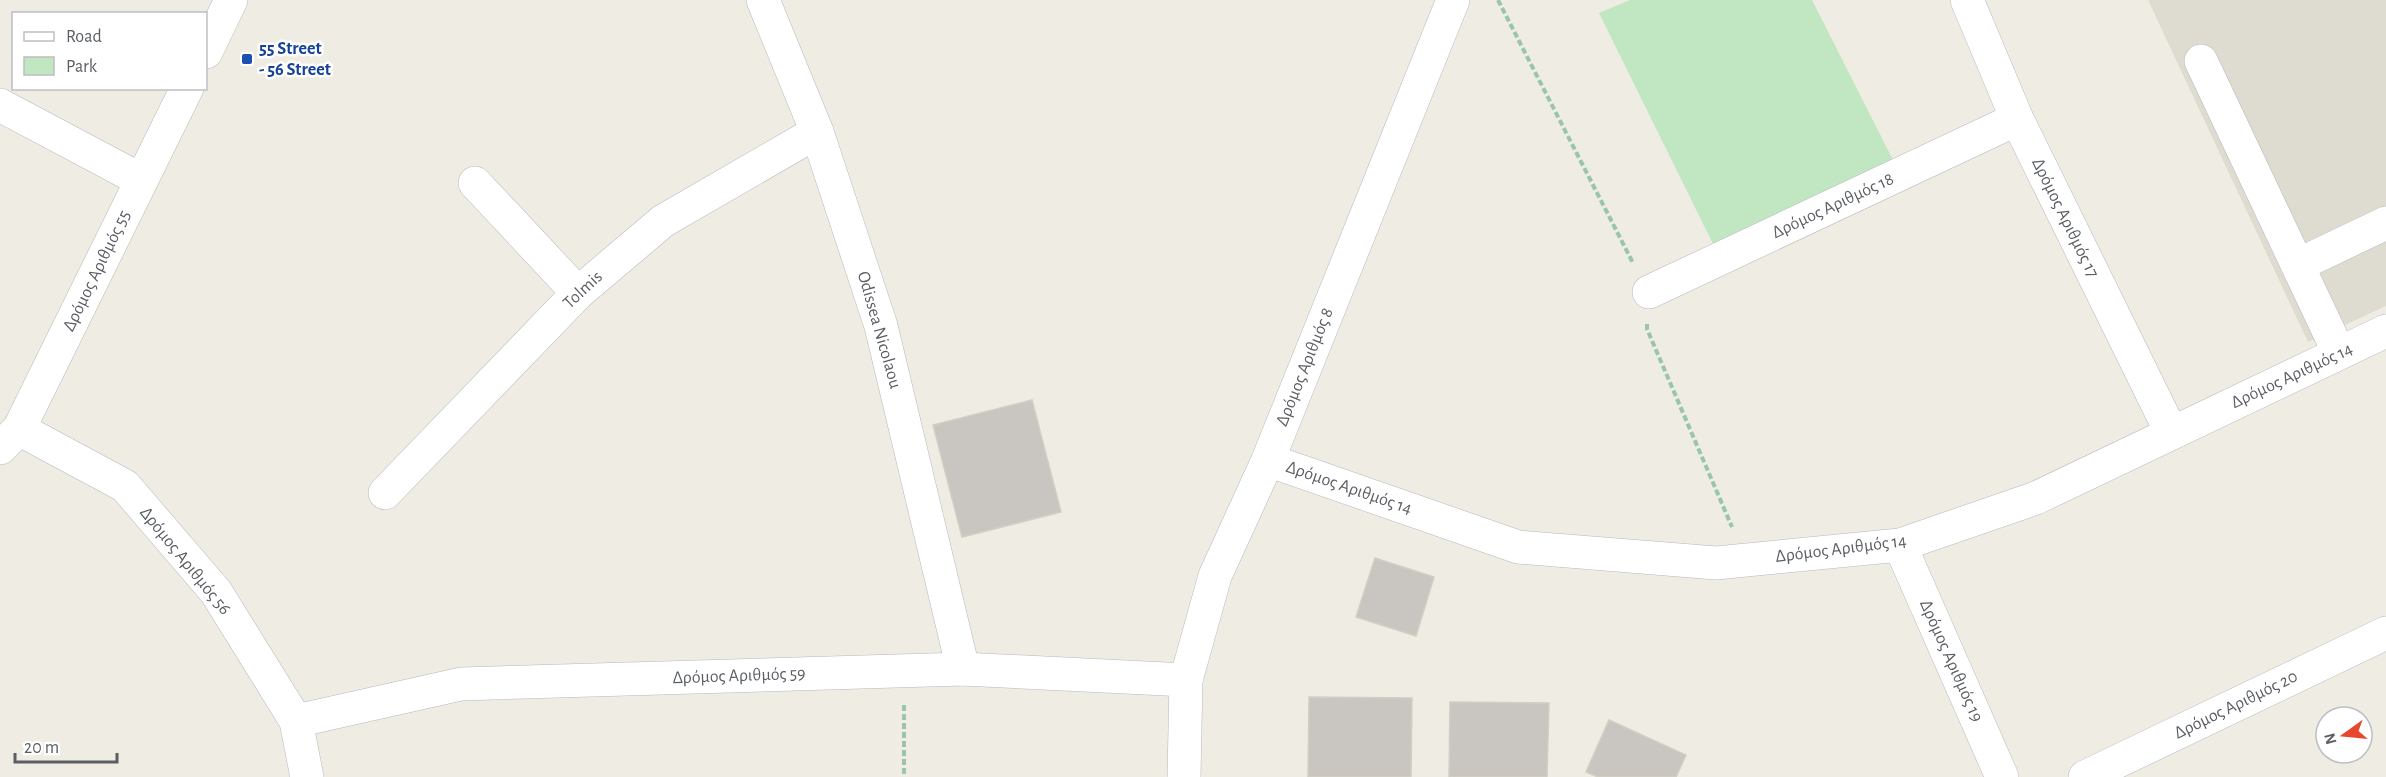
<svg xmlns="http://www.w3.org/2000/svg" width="2386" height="777" font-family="'Alegreya Sans',sans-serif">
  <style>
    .education { fill: #dedbd1 }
    .green { fill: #c0e6c2 }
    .building { fill: #c9c6c1; stroke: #d3cec2; stroke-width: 1.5 }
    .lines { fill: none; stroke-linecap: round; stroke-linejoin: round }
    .minor-casing { stroke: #b6b9bd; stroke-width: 34 }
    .path { stroke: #99c6a8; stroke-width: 4; stroke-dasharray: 6 3; stroke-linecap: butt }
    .minor { stroke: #fff; stroke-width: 33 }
    .transit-dot { fill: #1a4fb4; stroke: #fff; stroke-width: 2 }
    .labels { text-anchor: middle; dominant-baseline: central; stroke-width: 5; stroke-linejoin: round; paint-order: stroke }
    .transit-label { font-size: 18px; font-weight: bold; fill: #164399; stroke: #fff; text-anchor: start }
    .street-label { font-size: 18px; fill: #5b5f64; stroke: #fff }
  </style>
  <rect width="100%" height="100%" fill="#eeece3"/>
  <polygon class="education" points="2148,0 2386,0 2386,306 2308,342"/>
  <polygon class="green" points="1630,0 1812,0 1894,162 1718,254 1599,13"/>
  <g class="building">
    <polygon points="1032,400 1061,512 962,537 933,425"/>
    <polygon points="1375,558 1434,577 1416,636 1356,617"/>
    <polygon points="1309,697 1412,698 1411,777 1308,777"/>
    <polygon points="1450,702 1549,703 1547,777 1449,777"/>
    <polygon points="1609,720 1686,755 1676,777 1598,777 1586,772"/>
  </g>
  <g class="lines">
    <g class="minor-casing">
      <g id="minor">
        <polyline points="763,0 817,132 881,326 963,669"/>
        <polyline points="1967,0 2017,119 2171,432"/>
        <polyline points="206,52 231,0"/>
        <polyline points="2201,61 2339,353"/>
        <polyline points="0,105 141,180"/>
        <polyline points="475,183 578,293"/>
        <polyline points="2298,265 2386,223"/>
        <polyline points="1649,292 2017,119"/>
        <polyline points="19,429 125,486 216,592 296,721 307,777"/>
        <polyline points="0,448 19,429 187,88"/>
        <polyline points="1268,460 1518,547 1716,563 1900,545 2036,498 2386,331"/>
        <polyline points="385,493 578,293 663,221 817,132"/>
        <polyline points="1900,545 2002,777"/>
        <polyline points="296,721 461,684 963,669 1186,680"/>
        <polyline points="1184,777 1186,680 1215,576 1268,460 1453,0"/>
        <polyline points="2085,777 2386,633"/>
      </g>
    </g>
    <g class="path">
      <polyline points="1498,0 1633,263"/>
      <polyline points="1647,324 1647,329 1732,527"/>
      <polyline points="904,705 904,777"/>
    </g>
    <use href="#minor" class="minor"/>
  </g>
  <rect class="transit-dot" x="241" y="53" width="12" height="12" rx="3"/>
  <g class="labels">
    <g class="transit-label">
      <text x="259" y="49">55 Street<tspan x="259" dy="21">- 56 Street</tspan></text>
    </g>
    <g class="street-label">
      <text transform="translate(1833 206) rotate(-25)">Δρόμος Αριθμός 18</text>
      <text transform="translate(2065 218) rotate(64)">Δρόμος Αριθμός 17</text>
      <text transform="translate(97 271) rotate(-64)">Δρόμος Αριθμός 55</text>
      <text transform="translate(583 290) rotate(-43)">Tolmis</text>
      <text transform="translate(879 330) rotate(74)">Odissea Nicolaou</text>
      <text transform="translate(1305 367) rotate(-68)">Δρόμος Αριθμός 8</text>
      <text transform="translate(2292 376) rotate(-25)">Δρόμος Αριθμός 14</text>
      <text transform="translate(1349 488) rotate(19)">Δρόμος Αριθμός 14</text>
      <text transform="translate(1841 549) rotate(-7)">Δρόμος Αριθμός 14</text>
      <text transform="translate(185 561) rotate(51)">Δρόμος Αριθμός 56</text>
      <text transform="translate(1951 661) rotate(66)">Δρόμος Αριθμός 19</text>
      <text transform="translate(739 676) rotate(-2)">Δρόμος Αριθμός 59</text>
      <text transform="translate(2236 705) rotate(-26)">Δρόμος Αριθμός 20</text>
    </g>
  </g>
  <rect x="12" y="12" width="195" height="78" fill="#ffffff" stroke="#bdbfc1" stroke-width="1.5"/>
  <rect x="24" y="32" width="30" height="9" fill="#ffffff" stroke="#bdbfc1" stroke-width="1.5"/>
  <text x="66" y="42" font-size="18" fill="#5b5f64">Road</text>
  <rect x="24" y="57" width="30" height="18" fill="#c0e6c2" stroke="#bdbfc1" stroke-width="1.5"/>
  <text x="66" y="72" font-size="18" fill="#5b5f64">Park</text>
  <g transform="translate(2344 735) rotate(255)"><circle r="28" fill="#ffffff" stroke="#bdbfc1" stroke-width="1.5"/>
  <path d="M0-4.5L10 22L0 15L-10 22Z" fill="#e8462f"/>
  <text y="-9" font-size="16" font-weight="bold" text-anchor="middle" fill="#5b5f64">N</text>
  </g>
  <path d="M15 753v9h102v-9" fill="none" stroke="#5b5f64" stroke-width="3"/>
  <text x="24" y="753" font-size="18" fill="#5b5f64" stroke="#ffffff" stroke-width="4.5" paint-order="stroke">20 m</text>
</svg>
